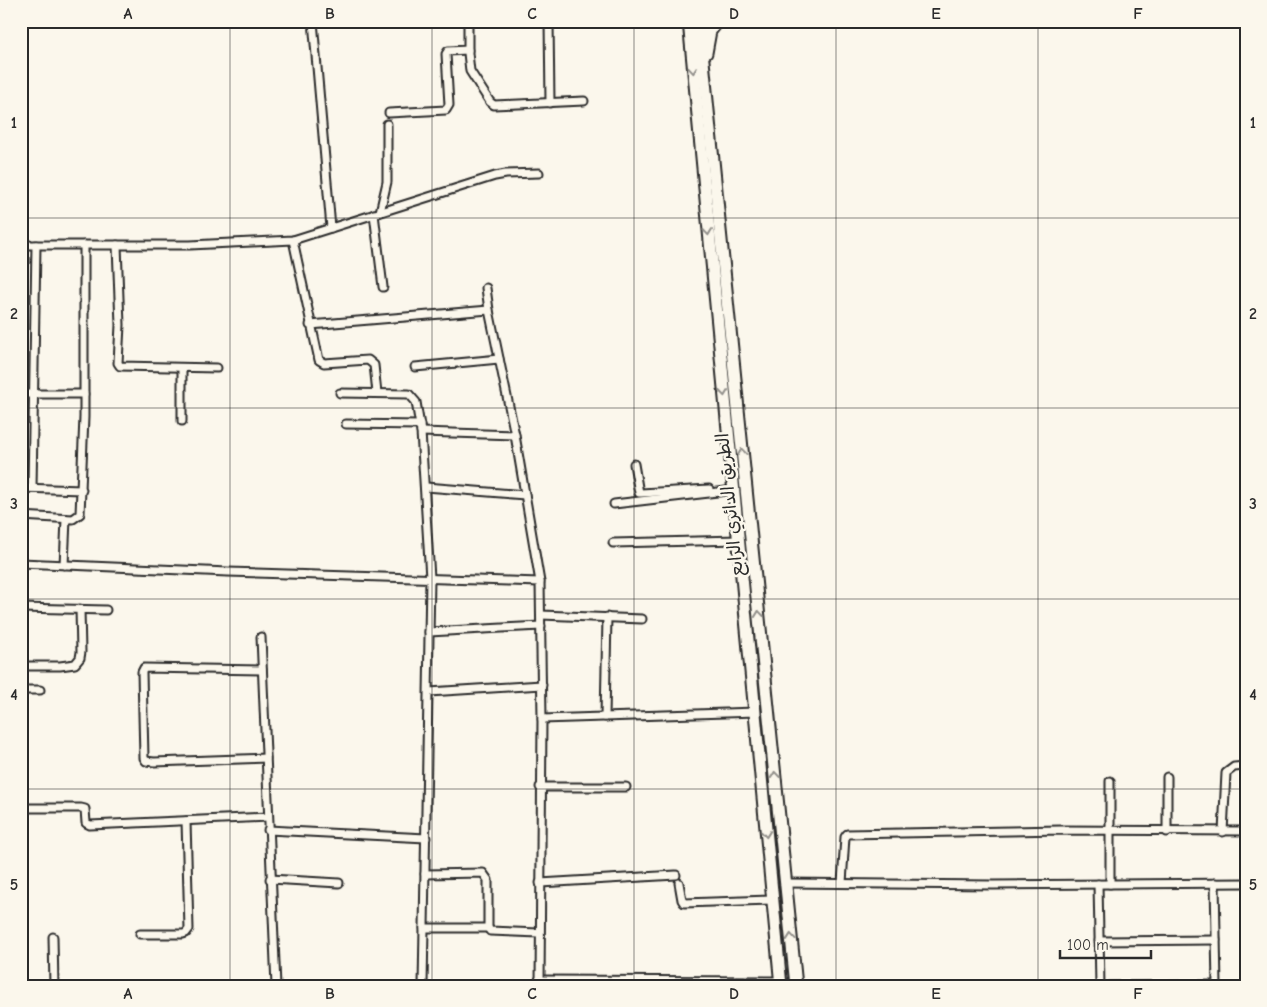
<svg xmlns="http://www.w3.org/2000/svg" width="1267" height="1007" font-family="'Comic Neue','Playpen Sans Arabic',sans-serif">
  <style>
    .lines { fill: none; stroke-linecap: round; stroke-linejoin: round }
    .minor-casing { stroke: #2b2b2b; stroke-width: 11 }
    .primary-casing { stroke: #2b2b2b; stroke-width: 15 }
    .minor { stroke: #fbf7ec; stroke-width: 7 }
    .primary { stroke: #fbf7ec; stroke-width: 11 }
    .oneway { stroke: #93918c }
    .grid { fill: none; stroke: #2b2b2b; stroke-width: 1; stroke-opacity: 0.55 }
    .labels { text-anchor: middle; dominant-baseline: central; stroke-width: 5; stroke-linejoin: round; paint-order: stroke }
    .street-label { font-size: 18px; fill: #2b2b2b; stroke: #fbf7ec }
    .neatline { fill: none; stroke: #2b2b2b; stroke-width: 2 }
    .grid-label { font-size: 16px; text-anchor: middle; font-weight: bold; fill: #2b2b2b }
  </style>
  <rect width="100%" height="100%" fill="#fbf7ec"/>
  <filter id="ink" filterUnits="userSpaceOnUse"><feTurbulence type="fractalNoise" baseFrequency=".02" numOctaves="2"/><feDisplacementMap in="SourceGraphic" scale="10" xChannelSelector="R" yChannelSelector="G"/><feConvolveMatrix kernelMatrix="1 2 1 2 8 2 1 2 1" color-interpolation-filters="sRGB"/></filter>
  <g filter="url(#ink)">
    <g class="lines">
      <g class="minor-casing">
        <g id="minor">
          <polyline points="313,21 331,228"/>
          <polyline points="468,21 468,53 470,71 490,102 494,105 584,101"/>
          <polyline points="549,21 550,103"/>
          <polyline points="389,113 446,110 449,105 446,54 448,51 468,50"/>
          <polyline points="380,212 387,182 387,124"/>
          <polyline points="374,214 383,287"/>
          <polyline points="293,240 319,360 324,363 368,360 374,365 377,393"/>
          <polyline points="21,245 190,245 293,240 495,176 506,174 539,173"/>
          <polyline points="117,245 120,325 118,363 120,366 217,368"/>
          <polyline points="486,288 489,310 515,435 540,582 542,719 540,986"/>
          <polyline points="310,325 489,310"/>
          <polyline points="415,367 499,359"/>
          <polyline points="340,393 409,394 416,402 421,432 430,578 423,986"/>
          <polyline points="21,394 84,394"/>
          <polyline points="182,421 182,368"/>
          <polyline points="346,424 420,425"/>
          <polyline points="421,432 515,435"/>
          <polyline points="634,464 639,493 641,493 709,489"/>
          <polyline points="426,487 525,495"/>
          <polyline points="21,488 82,490"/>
          <polyline points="32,488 36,245"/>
          <polyline points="614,504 735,490"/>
          <polyline points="21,516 73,519 80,514 84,417 84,245"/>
          <polyline points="613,543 739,540"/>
          <polyline points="21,563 228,572 540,582"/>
          <polyline points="64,565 66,519"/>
          <polyline points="21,608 106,610"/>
          <polyline points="541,615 642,619"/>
          <polyline points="429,632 541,626"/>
          <polyline points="261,637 276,986"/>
          <polyline points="21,666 60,666 75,664 80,658 81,652 80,609"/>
          <polyline points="262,670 144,668 142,672 144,758 146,761 154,762 266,758"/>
          <polyline points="21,690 40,690"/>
          <polyline points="429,692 542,685"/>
          <polyline points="605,717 607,617"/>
          <polyline points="542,719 756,712"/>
          <polyline points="540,787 626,787"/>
          <polyline points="21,808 81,808 85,809 86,823 90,825 268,817"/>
          <polyline points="268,830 426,838"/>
          <polyline points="1167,832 1167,777"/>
          <polyline points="1223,832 1226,773 1234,767 1246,766"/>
          <polyline points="425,874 483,873 488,880 488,928 490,931 539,933"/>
          <polyline points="270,879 339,883"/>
          <polyline points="540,883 676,875"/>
          <polyline points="679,883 682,900 684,903 772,900"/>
          <polyline points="787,883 993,885 1246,883"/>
          <polyline points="842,883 845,837 847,834 1061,830 1246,831"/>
          <polyline points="1215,883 1217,986"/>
          <polyline points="1098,884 1100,986"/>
          <polyline points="1110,884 1110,781"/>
          <polyline points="424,928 488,928"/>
          <polyline points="140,934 183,934 186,933 189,929 186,821"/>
          <polyline points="53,937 54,986"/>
          <polyline points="1099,941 1216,940"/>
          <polyline points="539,980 781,981"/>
          <polyline points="1109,986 1217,985"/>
        </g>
      </g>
      <g class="primary-casing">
        <g id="primary">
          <polyline points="689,21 781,986"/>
          <polyline points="699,21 796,986"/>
          <polyline points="706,53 710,31 718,21"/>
        </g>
      </g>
      <use href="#minor" class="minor"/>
      <use href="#primary" class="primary"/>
    </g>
    <defs><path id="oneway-chevron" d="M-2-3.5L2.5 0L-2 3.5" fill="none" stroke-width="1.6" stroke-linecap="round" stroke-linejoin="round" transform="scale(1.25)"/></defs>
    <g class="oneway">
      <use href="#oneway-chevron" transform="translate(693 70) rotate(85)"/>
      <use href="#oneway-chevron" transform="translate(708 232) rotate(84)"/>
      <use href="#oneway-chevron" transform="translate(724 393) rotate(84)"/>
      <use href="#oneway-chevron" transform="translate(742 452) rotate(-96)"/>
      <use href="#oneway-chevron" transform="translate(759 614) rotate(-96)"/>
      <use href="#oneway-chevron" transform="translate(775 775) rotate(-96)"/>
      <use href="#oneway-chevron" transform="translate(766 834) rotate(85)"/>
      <use href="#oneway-chevron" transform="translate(791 937) rotate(-95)"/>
    </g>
  </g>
  <path class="grid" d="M 230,21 L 230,986M 432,21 L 432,986M 634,21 L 634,986M 836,21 L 836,986M 1038,21 L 1038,986M 21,218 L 1246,218M 21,408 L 1246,408M 21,599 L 1246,599M 21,789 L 1246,789"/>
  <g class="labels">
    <g class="street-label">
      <text transform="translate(730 505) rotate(-96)">الطريق الدائري الرابع</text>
    </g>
  </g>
  <rect width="1267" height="1007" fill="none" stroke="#fbf7ec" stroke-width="55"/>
  <path d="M1060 950v8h91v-8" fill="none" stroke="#2b2b2b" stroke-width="2.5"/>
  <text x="1067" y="950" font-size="15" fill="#2b2b2b" stroke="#fbf7ec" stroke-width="4" paint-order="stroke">100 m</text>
  <rect x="28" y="28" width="1212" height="952" class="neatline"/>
  <g class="grid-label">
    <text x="128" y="19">A</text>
    <text x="330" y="19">B</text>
    <text x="532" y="19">C</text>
    <text x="734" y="19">D</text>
    <text x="936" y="19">E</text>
    <text x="1138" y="19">F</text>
    <text x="14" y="128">1</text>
    <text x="1253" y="128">1</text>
    <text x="14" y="319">2</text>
    <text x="1253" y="319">2</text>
    <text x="14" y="509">3</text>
    <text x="1253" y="509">3</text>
    <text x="14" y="700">4</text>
    <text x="1253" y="700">4</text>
    <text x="14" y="890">5</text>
    <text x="1253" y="890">5</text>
    <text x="128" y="999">A</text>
    <text x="330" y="999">B</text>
    <text x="532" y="999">C</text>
    <text x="734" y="999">D</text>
    <text x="936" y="999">E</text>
    <text x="1138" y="999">F</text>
  </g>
</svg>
